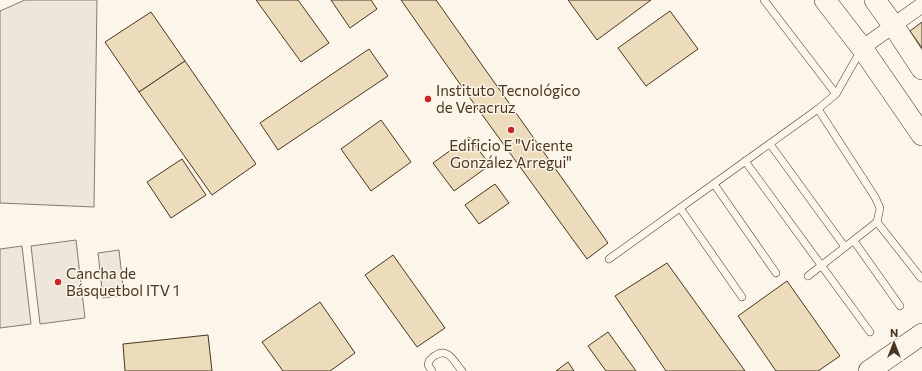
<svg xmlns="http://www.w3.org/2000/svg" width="922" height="371" font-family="Commissioner,sans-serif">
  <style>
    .green { fill: #ede6d9; stroke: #887966 }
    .building { fill: #ecdcbc; stroke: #4a3520 }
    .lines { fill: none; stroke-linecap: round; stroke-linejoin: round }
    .lane-casing { stroke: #4a3520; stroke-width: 8 }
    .street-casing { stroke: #4a3520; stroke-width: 16 }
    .secondary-casing { stroke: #4a3520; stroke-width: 22 }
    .lane { stroke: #fbf6e9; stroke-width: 7 }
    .street { stroke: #fbf6e9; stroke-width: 15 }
    .secondary { stroke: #fbf6e9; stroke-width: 21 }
    .poi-dot { fill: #c62828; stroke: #fbf6e9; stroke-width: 1.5 }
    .labels { text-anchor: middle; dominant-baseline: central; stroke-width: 3; stroke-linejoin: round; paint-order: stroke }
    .poi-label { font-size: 15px; fill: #4a3520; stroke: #fbf6e9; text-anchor: start }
  </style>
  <rect width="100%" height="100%" fill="#fbf6e9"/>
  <g class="green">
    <polygon points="25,0 97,0 94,207 0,203 0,11"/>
    <polygon points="76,240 85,318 40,324 31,246"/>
    <polygon points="22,246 31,324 0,328 0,249"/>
    <polygon points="119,250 124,295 103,298 98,253"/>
  </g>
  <g class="building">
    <polygon points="256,0 298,0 329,43 301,62"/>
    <polygon points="331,0 371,0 377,9 350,28"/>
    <polygon points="401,0 436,0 608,243 587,259 467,94"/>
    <polygon points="568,0 651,0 597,40"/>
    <polygon points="670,11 698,49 646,86 618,48"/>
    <polygon points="151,12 185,61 139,92 105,42"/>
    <polygon points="922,22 922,48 910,31"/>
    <polygon points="369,49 388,76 278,150 260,123"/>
    <polygon points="185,61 256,164 212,195 139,92"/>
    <polygon points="381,120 411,162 371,191 341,149"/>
    <polygon points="469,137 490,165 454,191 433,163"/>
    <polygon points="182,159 206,195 171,218 147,182"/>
    <polygon points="495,184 509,203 479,224 465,205"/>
    <polygon points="393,255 445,328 417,347 365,275"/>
    <polygon points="667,263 745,371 666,371 615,296"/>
    <polygon points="787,281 840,356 818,371 776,371 738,316"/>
    <polygon points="320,302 355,353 330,371 283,371 262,342"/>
    <polygon points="608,332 636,371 606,371 588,346"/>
    <polygon points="208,335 212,371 125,371 123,344"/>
    <polygon points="568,362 574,371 556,371"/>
  </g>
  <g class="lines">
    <g class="lane-casing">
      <g id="lane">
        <polyline points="764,0 836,94"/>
        <polyline points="770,144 845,247"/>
        <polyline points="745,161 870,332"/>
        <polyline points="714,184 776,273"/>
        <polyline points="680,208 742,297"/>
        <polyline points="877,222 921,278"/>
        <polyline points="854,241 900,306"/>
        <polyline points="609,259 818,109 836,94 861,50"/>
        <polyline points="808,276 877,222 880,208 875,197 818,109"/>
        <path d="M 432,371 L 428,365 L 429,361 C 431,359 433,356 436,355 C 448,347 455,363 462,371"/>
      </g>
    </g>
    <g class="street-casing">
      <polyline id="street" points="862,48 922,5"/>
    </g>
    <g class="secondary-casing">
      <g id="secondary">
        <polyline points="825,0 862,48 922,135"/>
        <polyline points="875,0 893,25 922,69"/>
        <polyline points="869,371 922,334"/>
      </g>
    </g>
    <use href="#lane" class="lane"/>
    <use href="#street" class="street"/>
    <use href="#secondary" class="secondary"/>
  </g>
  <g class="poi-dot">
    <circle cx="428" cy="99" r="4"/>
    <circle cx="511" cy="130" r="4"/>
    <circle cx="58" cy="282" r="4"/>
  </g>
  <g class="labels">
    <g class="poi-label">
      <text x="436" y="90">Instituto Tecnológico<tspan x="436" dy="17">de Veracruz</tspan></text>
      <text x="511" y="145" text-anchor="middle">Edificio E "Vicente<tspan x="511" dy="17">González Arregui"</tspan></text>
      <text x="66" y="273">Cancha de<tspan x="66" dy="17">Básquetbol ITV 1</tspan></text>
    </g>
  </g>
  <g transform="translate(894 343)" stroke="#fbf6e9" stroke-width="3" paint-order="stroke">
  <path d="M0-3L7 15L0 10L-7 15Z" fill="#4a3520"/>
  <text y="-6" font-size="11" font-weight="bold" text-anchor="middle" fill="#4a3520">N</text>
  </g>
</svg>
